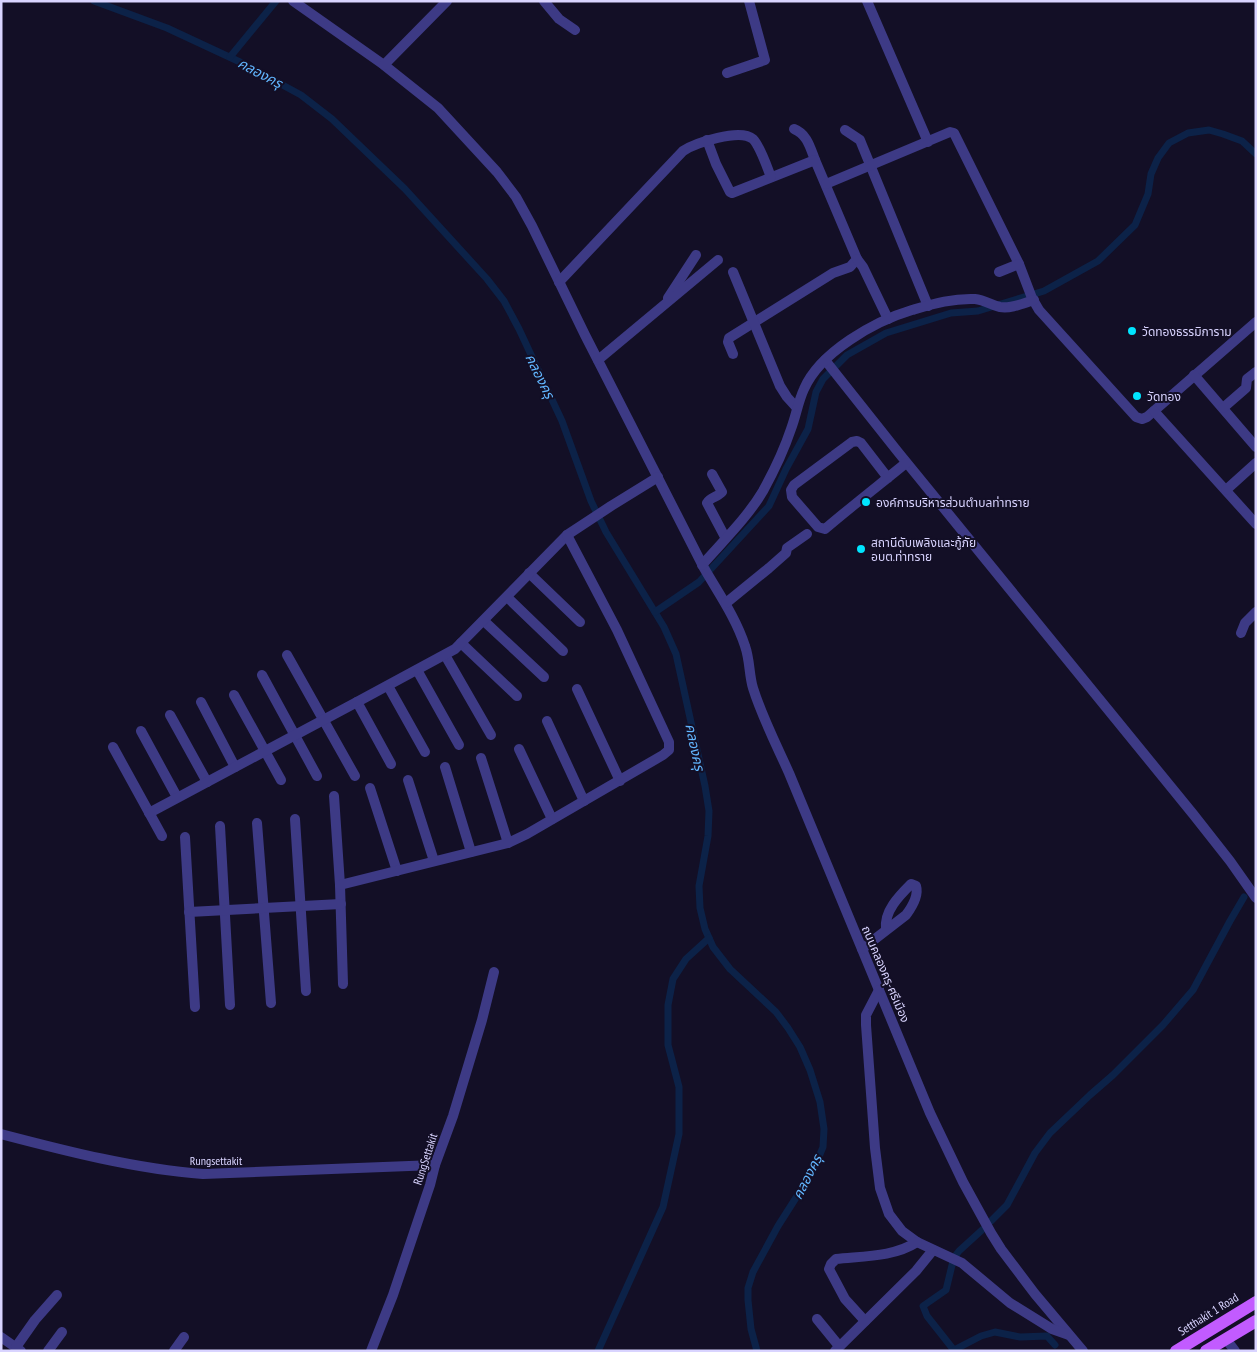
<svg xmlns="http://www.w3.org/2000/svg" width="1257" height="1352" font-family="'PT Sans Narrow','Noto Sans Thai',sans-serif">
  <style>
    .lines { fill: none; stroke-linecap: round; stroke-linejoin: round }
    .canal { stroke: #0c2248; stroke-width: 7 }
    .minor { stroke: #3d3a85; stroke-width: 10 }
    .major { stroke: #c25bff; stroke-width: 12 }
    .poi-dot { fill: #00e5ff; stroke: #130f26; stroke-width: 2 }
    .labels { text-anchor: middle; dominant-baseline: central; stroke-width: 4; stroke-linejoin: round; paint-order: stroke }
    .poi-label { font-size: 12px; fill: #d9d4ff; stroke: #130f26; text-anchor: start }
    .street-label { font-size: 12px; fill: #d9d4ff; stroke: #130f26 }
    .water-label { font-size: 14px; font-style: italic; fill: #62b6ff; stroke: #130f26 }
  </style>
  <rect width="100%" height="100%" fill="#130f26"/>
  <g class="lines">
    <g class="canal">
      <polyline points="94,1 167,28 240,62 301,95 332,119 405,189 487,279 504,301 519,329 562,421 591,501 606,532 664,627 676,654 705,786 709,811 708,836 699,886 700,908 705,929 713,947 730,969 776,1012 788,1028 800,1047 810,1070 820,1102 824,1129 823,1147 813,1171 778,1226 753,1272 748,1288 748,1300 751,1329 757,1351"/>
      <polyline points="230,57 276,1"/>
      <polyline points="655,612 699,582 769,506 786,469 808,429 816,392 823,379 847,355 886,333 951,313 978,311 1044,291 1098,261 1135,225 1148,194 1151,174 1158,158 1169,143 1188,133 1209,130 1223,134 1242,141 1256,154"/>
      <polyline points="991,1221 1007,1205 1035,1153 1050,1133 1090,1095 1113,1075 1163,1025 1193,990 1230,921 1244,897"/>
      <polyline points="956,1255 959,1251 982,1230"/>
      <polyline points="953,1261 946,1290 923,1306 927,1316 953,1349"/>
      <polyline points="598,1351 663,1207 679,1134 679,1087 668,1045 668,1005 673,979 686,959 709,938"/>
      <polyline points="952,1351 981,1336 995,1332 1020,1337 1047,1336 1055,1345"/>
    </g>
    <g class="minor">
      <path d="M 293,1 L 384,65 L 438,108 L 497,172 L 516,197 L 532,226 L 585,335 L 704,568 C 719,594 736,618 745,646 C 750,660 749,675 753,688 C 762,717 777,746 789,773 L 930,1113 L 963,1182 L 991,1233 L 1001,1249 L 1035,1294 L 1083,1351"/>
      <polyline points="544,1 559,19 575,30"/>
      <polyline points="867,1 928,142"/>
      <polyline points="384,65 447,1"/>
      <polyline points="727,73 765,60 749,1"/>
      <path d="M 794,129 C 807,134 810,147 815,160"/>
      <polyline points="845,130 860,140 862,145 928,306"/>
      <polyline points="707,140 716,164 730,192 732,193 815,160 857,259 850,267 833,273 729,338 728,342 733,354"/>
      <polyline points="826,184 950,132 954,133 1019,264 1032,298 1039,310 1136,417 1142,419 1147,417 1256,322"/>
      <polyline points="857,259 863,267 888,319"/>
      <polyline points="733,272 780,386 787,397 797,408"/>
      <polyline points="999,272 1019,264"/>
      <path d="M 559,282 L 683,151 C 695,143 740,128 753,139 C 760,146 767,167 771,177"/>
      <polyline points="668,298 696,255"/>
      <polyline points="598,360 718,260"/>
      <polyline points="825,360 898,452 1193,814 1230,861 1256,898"/>
      <polyline points="1194,375 1256,447"/>
      <polyline points="1223,408 1246,388 1247,379 1256,372"/>
      <polyline points="1154,411 1256,524"/>
      <path d="M 712,474 L 722,492 C 718,497 710,497 707,503 L 725,537"/>
      <path d="M 888,478 L 861,443 L 857,441 L 852,442 L 794,485 L 791,490 L 792,497 L 818,527 L 825,529 C 852,506 879,485 906,463"/>
      <polyline points="1226,490 1256,463"/>
      <path d="M 702,565 C 723,541 747,518 763,491 C 774,471 784,450 791,429 C 796,416 798,402 804,389 C 820,352 875,321 912,310 C 933,304 953,298 975,299 C 985,300 991,305 1000,307 C 1011,309 1024,303 1034,300"/>
      <polyline points="529,573 580,622"/>
      <polyline points="507,597 563,651"/>
      <polyline points="726,603 769,568 786,553 787,548 807,534"/>
      <polyline points="484,621 544,677"/>
      <polyline points="1241,633 1245,623 1256,612"/>
      <polyline points="461,643 517,696"/>
      <polyline points="287,655 355,776"/>
      <polyline points="445,655 491,735"/>
      <polyline points="417,670 459,745"/>
      <polyline points="262,675 317,776"/>
      <polyline points="388,686 425,752"/>
      <polyline points="577,689 620,781"/>
      <polyline points="234,695 281,780"/>
      <polyline points="201,702 235,767"/>
      <polyline points="170,715 207,782"/>
      <polyline points="547,721 584,801"/>
      <polyline points="141,731 177,797"/>
      <polyline points="113,747 162,836"/>
      <polyline points="519,749 552,819"/>
      <polyline points="481,758 508,843"/>
      <polyline points="391,764 357,702 455,649 567,535 611,506 658,477"/>
      <polyline points="445,767 471,852"/>
      <polyline points="408,780 434,861"/>
      <polyline points="370,788 397,871"/>
      <polyline points="334,796 340,885 343,984"/>
      <polyline points="149,813 357,702"/>
      <polyline points="295,819 306,991"/>
      <polyline points="257,823 271,1003"/>
      <polyline points="220,826 230,1005"/>
      <polyline points="185,837 195,1007"/>
      <polyline points="340,885 508,843 527,834 663,755 669,750 669,742 617,630 567,535"/>
      <polyline points="189,912 341,904"/>
      <path d="M 862,949 L 906,915 C 912,907 919,896 916,886 L 911,884 C 899,896 884,911 886,929"/>
      <polyline points="879,990 866,1015 866,1025 875,1148 880,1188 889,1214 902,1231 917,1242 962,1263 1010,1303 1052,1329 1069,1335"/>
      <path d="M 1,1134 C 66,1151 136,1169 203,1174 L 435,1165"/>
      <polyline points="817,1319 839,1346"/>
      <path d="M 865,1321 L 845,1299 L 829,1269 L 831,1264 L 836,1259 C 863,1256 894,1257 917,1242"/>
      <polyline points="1,1337 21,1351"/>
      <polyline points="1226,1339 1235,1351"/>
      <polyline points="16,1347 35,1320 57,1295"/>
      <polyline points="48,1351 62,1332"/>
      <polyline points="174,1351 184,1337"/>
      <polyline points="371,1351 393,1295 430,1185 435,1165 453,1116 482,1020 494,972"/>
      <polyline points="835,1351 916,1271 933,1250"/>
    </g>
    <g class="major">
      <polyline points="1176,1351 1256,1302"/>
      <polyline points="1206,1351 1256,1321"/>
    </g>
  </g>
  <g class="poi-dot">
    <circle cx="1132" cy="331" r="5"/>
    <circle cx="1137" cy="396" r="5"/>
    <circle cx="866" cy="502" r="5"/>
    <circle cx="861" cy="549" r="5"/>
  </g>
  <g class="labels">
    <g class="poi-label">
      <text x="1142" y="331">วัดทองธรรมิการาม</text>
      <text x="1147" y="396">วัดทอง</text>
      <text x="876" y="502">องค์การบริหารส่วนตำบลท่าทราย</text>
      <text x="871" y="542">สถานีดับเพลิงและกู้ภัย<tspan x="871" dy="14">อบต.ท่าทราย</tspan></text>
    </g>
    <g class="street-label">
      <text transform="translate(886 974) rotate(67)">ถนนคลองครุ-ศรีเมือง</text>
      <text transform="translate(425 1159) rotate(-72)">RungSettakit</text>
      <text x="216" y="1160">Rungsettakit</text>
      <text transform="translate(1208 1314) rotate(-32)">Setthakit 1 Road</text>
    </g>
    <g class="water-label">
      <text transform="translate(260 73) rotate(28)">คลองครุ</text>
      <text transform="translate(540 376) rotate(64)">คลองครุ</text>
      <text transform="translate(695 747) rotate(78)">คลองครุ</text>
      <text transform="translate(807 1177) rotate(-63)">คลองครุ</text>
    </g>
  </g>
  <rect width="1257" height="1352" fill="none" stroke="#d9d4ff" stroke-width="5"/>
</svg>
